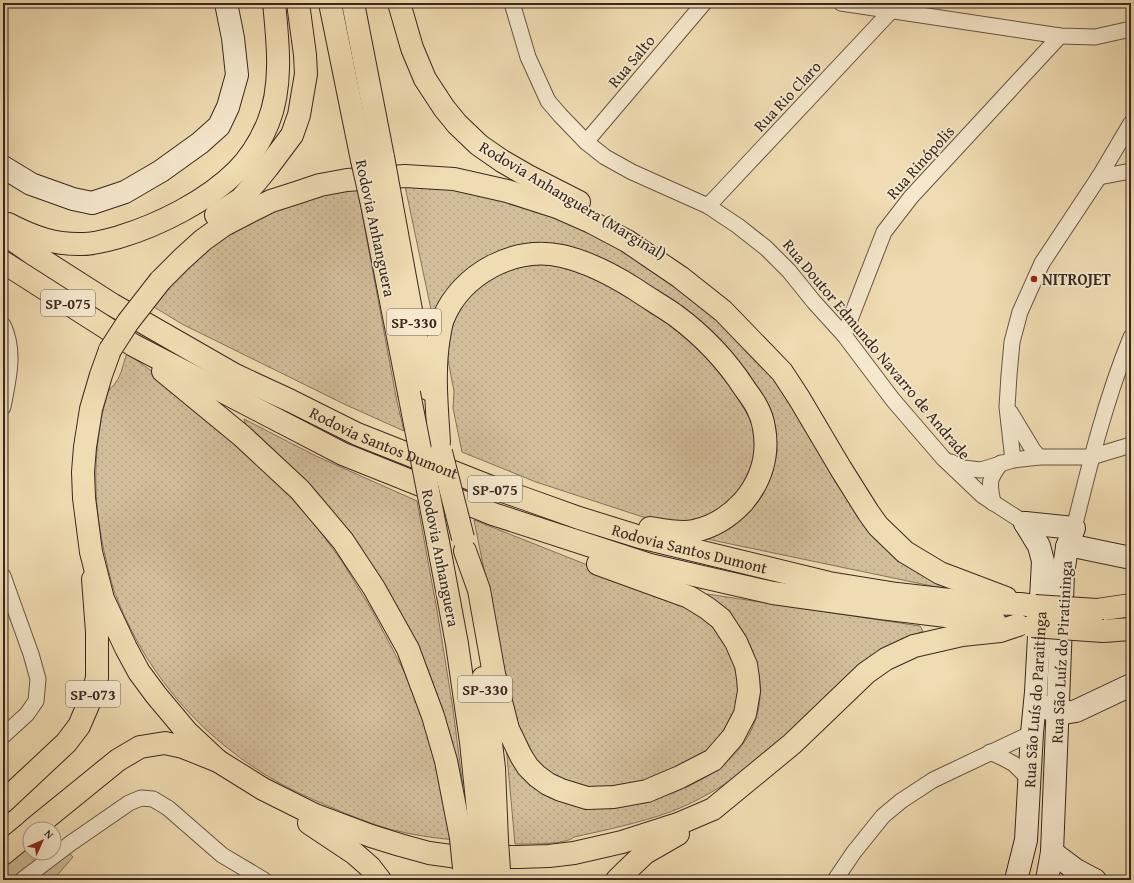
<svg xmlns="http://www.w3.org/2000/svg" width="1134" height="883" font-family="'Gentium Book Plus',serif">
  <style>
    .grass { fill: url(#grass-dots); stroke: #85725c }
    .forest { fill: url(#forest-crowns); stroke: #85725c }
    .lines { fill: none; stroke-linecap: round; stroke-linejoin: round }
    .street-casing { stroke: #675444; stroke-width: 17 }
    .secondary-casing { stroke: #392720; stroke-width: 24 }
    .primary-casing { stroke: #392720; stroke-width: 24 }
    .highway-casing { stroke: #392720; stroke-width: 24 }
    .street { stroke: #f5e8cd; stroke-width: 15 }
    .secondary { stroke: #f5e8cd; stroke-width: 22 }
    .primary { stroke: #f0dcb2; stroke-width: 22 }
    .highway { stroke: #f0dcb2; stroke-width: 22 }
    .highway-bridge-casing { stroke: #392720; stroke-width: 24; stroke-linecap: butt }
    .highway-bridge { stroke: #f0dcb2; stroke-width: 22 }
    .poi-dot { fill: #8f2418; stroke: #f5e8cd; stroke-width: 1.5 }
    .labels { text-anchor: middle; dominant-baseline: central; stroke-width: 3.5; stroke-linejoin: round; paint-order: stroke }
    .shield { fill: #f5e8cd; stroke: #716154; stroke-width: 1 }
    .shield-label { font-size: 15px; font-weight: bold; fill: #392720 }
    .street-label { font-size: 16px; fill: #392720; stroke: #f5e8cd }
    .poi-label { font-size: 16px; font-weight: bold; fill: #392720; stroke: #f5e8cd; text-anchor: start }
  </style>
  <defs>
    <pattern id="grass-dots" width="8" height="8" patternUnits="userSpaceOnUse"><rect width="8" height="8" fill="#d1bd99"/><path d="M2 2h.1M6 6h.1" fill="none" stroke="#b4a284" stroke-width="1.8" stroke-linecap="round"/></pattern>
    <pattern id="forest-crowns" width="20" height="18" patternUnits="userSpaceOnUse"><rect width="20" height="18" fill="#d1bd99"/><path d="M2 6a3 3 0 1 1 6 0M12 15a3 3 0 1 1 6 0" fill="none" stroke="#b4a284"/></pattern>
  </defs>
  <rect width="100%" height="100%" fill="#f0dcb2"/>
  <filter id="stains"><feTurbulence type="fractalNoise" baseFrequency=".005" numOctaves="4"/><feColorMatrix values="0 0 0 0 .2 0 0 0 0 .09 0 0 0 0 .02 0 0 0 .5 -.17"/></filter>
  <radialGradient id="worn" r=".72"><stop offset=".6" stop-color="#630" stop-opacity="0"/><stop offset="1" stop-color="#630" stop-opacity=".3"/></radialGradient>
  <g class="grass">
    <polygon points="357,186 397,402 404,431 344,404 182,324 154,307 169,288 191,264 218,242 244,224 305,197"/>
    <polygon points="405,186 442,188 467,192 515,202 596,233 661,273 723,324 782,387 832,467 950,586 946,589 702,538 750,510 763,494 772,474 777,452 776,429 769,405 749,380 650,291 513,251 433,319"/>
    <polygon points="555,264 591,275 670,322 737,386 761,437 748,485 708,520 675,524 643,517 536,482 462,452 453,408 454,391 448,360 449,339 454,319 462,304 472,291 511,266"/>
    <path d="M 127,353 L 188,398 L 285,489 L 315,524 L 343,563 L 370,607 L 392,648 L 412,687 L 428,726 L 455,840 C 434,838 413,835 393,830 C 371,824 349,815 328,806 C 312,799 296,792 281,784 C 206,742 150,680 118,601 C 111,585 108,567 104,551 C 95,508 93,470 100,427 C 101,418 106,397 109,390 C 111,387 115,385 116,382 C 121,376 124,361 127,353 Z"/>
    <polygon points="244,419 316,456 417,501 438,616 453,709 463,788 460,786 453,749 443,712 425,671 246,426"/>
    <polygon points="474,520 683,603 725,631 745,695 717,750 642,787 579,790 537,765 521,740 510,699"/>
    <path d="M 707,594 L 920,626 L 923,631 L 891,646 L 745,771 C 721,787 697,802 670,812 C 639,823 606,830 574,837 C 566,845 528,844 515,844 L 506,745 L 524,773 C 554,780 583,788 613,796 C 619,798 636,804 642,803 C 645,803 648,801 651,800 C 661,797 672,794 682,789 C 738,765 774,722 755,658 C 749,639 738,621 723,608 C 718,603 711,600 707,594 Z"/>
  </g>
  <polygon class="forest" points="30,829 30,853 54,853 54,838 73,857 53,880 3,880 3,844"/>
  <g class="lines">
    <g class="street-casing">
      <g id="street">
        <polyline points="512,3 528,57 548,101 560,115 586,142 605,157 632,172 708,206 738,226 766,248 789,271 814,302 844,335 893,400 943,458 983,496 1025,523"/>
        <polyline points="841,3 1060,36 1095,37 1131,29"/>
        <polyline points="586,142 704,3"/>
        <polyline points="1099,177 1131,171"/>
        <polyline points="708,206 891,11"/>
        <path d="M 3,325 C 16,352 8,380 3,407"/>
        <polyline points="844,335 884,232 911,197 1060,36"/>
        <polyline points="1010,412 1033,450 1039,457"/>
        <polyline points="1013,460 1007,407 1009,375 1012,342 1020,312 1042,263 1099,177 1131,123"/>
        <polyline points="951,462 963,468 981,470 1013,460 1039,457 1091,457 1131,445"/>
        <path d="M 993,503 C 989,482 988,480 1001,463"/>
        <path d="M 1074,528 C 1090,463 1106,398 1131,337"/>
        <polyline points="3,576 31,654 38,679 36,701 27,714 3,736"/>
        <polyline points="990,752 1003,758 1014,764 1029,779"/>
        <polyline points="22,880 71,843 129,803 141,798 153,799 168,808 222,855 264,880"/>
        <polyline points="835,880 854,852 883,816 901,801 933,780 1032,733"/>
      </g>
    </g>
    <g class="secondary-casing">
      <g id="secondary">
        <polyline points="3,167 31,184 73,199 92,203 125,192 161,171 200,143 219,126 228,107 237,75 233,38 226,3"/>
        <polyline points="1025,523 1074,528 1067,547 1063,574 1052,852 1047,880"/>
        <polyline points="1067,547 1078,547 1131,558"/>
        <polyline points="1046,707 1058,714 1076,711 1131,685"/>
        <polyline points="1052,852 1076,870 1095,880"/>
        <path id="s1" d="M 1016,880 L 1026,840 L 1032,733 L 1036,692 L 1043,561 L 1039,546 L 1025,523"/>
      </g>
    </g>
    <g class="primary-casing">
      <g id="primary">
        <polyline points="3,802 66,743 79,726 92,696 97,678 97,632 93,579"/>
        <polyline points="33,829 118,760 140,747 165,743 183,747 218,761"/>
        <polyline points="3,854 30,832"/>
      </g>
    </g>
    <g class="highway-casing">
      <g id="highway">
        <polyline points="330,3 362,160"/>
        <polyline points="353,3 383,157"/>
        <polyline points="399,3 412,48 425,79 444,108 457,124 479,145 502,161 528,176 579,202"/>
        <polyline points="391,201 413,321 428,389"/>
        <polyline points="372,204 409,393"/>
        <polyline points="216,215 241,199 255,183 268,167 292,135 299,115 306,74 305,55 298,3"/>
        <path d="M 8,224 C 33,237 55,245 83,244 C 95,244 108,240 119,237 C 159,225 207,201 237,171 C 250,158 261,140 268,123 C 283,86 278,42 274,3"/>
        <path id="s2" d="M 3,233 L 33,254 L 113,305 L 235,375 L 291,401 L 357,434 L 491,487 L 523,498 L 579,518 L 640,537 L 829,583 L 897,594 L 976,603 L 1020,604 L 1035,606"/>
        <polyline points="3,262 133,345 343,454 493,514 650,565 773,593 881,608 995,622"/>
        <polyline points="160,281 182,259 203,240 224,225 247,213 271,201 296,193 320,185 347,180 405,176 454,179 507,191 557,207 591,222 627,241 680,277 723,311 782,372 799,398 841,469 868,512 878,526 905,552 940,573 1006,598"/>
        <polyline points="110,350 101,375 91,409 85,447 83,472 84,498 91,552 103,599 126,648 139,672 156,695 187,732 218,761 263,789 315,815 371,836 400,845 429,853 458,857 518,857 549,856 574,853 622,842 678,824 713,809 792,744 866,673 886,659 914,646 962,635 1000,631 1018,625"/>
        <polyline points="163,371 242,436 300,490 343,541 374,588 408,649 433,716 446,761 461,838"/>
        <path d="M 439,442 C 437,408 433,371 439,337 C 440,331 441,324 443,319 C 461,274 515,245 562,256 C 588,262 613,275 635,289 C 648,298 662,306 675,315 C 702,335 727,361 745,389 C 754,401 762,413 764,428 C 769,455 761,481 743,502 C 730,516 713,527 694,531 C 682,534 662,530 650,528"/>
        <polyline points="438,542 457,644 471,742 481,840"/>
        <polyline points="465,551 479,590 494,674 508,729 521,756 528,767 537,776 548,784 561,790 587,798 614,797 647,791 680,777 713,760 733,737 745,714 749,691 748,678 746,665 736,642 721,619 707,608 689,597 598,564"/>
        <polyline points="1097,610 1131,605"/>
        <polyline points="1103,631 1131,629"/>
        <polyline points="483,678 494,768 497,841"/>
        <polyline points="309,823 354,853 370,867 380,880"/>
        <polyline points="617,880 625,872 645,853 678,834"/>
      </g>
    </g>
    <use href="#street" class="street"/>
    <use href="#secondary" class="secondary"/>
    <use href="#primary" class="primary"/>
    <use href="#highway" class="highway"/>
    <g class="highway-bridge-casing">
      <g id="highway-bridge">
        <polyline points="383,157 391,201"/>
        <polyline points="362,160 372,204"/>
        <polyline points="110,350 128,322 160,281"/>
        <polyline points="409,393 438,542"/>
        <polyline points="441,452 463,538"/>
        <polyline points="1035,606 1097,610"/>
        <polyline points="1032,626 1103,631"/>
        <polyline points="461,838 464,868"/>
        <polyline points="481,840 483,873"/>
        <polyline points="497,841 499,870"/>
      </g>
    </g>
    <use href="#highway-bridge" class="highway-bridge"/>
  </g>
  <circle class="poi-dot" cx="1034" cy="279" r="4"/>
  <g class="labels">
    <g class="shield">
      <rect x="41" y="290" width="54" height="26" rx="3"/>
      <rect x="387" y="309" width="54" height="26" rx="3"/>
      <rect x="468" y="476" width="54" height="26" rx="3"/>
      <rect x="458" y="676" width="54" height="26" rx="3"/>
      <rect x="66" y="681" width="54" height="26" rx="3"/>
    </g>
    <g class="shield-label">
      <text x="68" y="303">SP-075</text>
      <text x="414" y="322">SP-330</text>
      <text x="495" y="489">SP-075</text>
      <text x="485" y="689">SP-330</text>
      <text x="93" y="694">SP-073</text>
    </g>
    <g class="street-label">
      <text transform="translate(631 61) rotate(-50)">Rua Salto</text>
      <text transform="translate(787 96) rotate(-47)">Rua Rio Claro</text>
      <text transform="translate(920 162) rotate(-48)">Rua Rinópolis</text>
      <text transform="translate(573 200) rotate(31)">Rodovia Anhanguera (Marginal)</text>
      <text transform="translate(376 228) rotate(78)">Rodovia Anhanguera</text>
      <text transform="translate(877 349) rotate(50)">Rua Doutor Edmundo Navarro de Andrade</text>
      <text stroke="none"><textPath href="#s2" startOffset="436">Rodovia Santos Dumont</textPath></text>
      <text stroke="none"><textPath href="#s2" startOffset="760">Rodovia Santos Dumont</textPath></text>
      <text transform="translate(441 558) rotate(79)">Rodovia Anhanguera</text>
      <text transform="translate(1061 652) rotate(-87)">Rua São Luíz do Piratininga</text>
      <text stroke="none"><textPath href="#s1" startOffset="182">Rua São Luís do Paraitinga</textPath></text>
    </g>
    <g class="poi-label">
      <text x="1042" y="279">NITROJET</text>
    </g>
  </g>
  <rect width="1134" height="883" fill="none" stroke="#f0dcb2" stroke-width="16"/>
  <rect x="4" y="4" width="1126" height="875" fill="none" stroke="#392720" stroke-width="2"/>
  <rect x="8" y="8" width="1118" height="867" fill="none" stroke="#392720"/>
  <g transform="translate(42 841) rotate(45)"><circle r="19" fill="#f5e8cd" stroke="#aa9b88"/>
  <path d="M0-3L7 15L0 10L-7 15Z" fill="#8f2418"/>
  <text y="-6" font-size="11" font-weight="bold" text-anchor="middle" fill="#392720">N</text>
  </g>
  <rect width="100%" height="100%" filter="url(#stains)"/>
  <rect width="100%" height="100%" fill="url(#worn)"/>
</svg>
